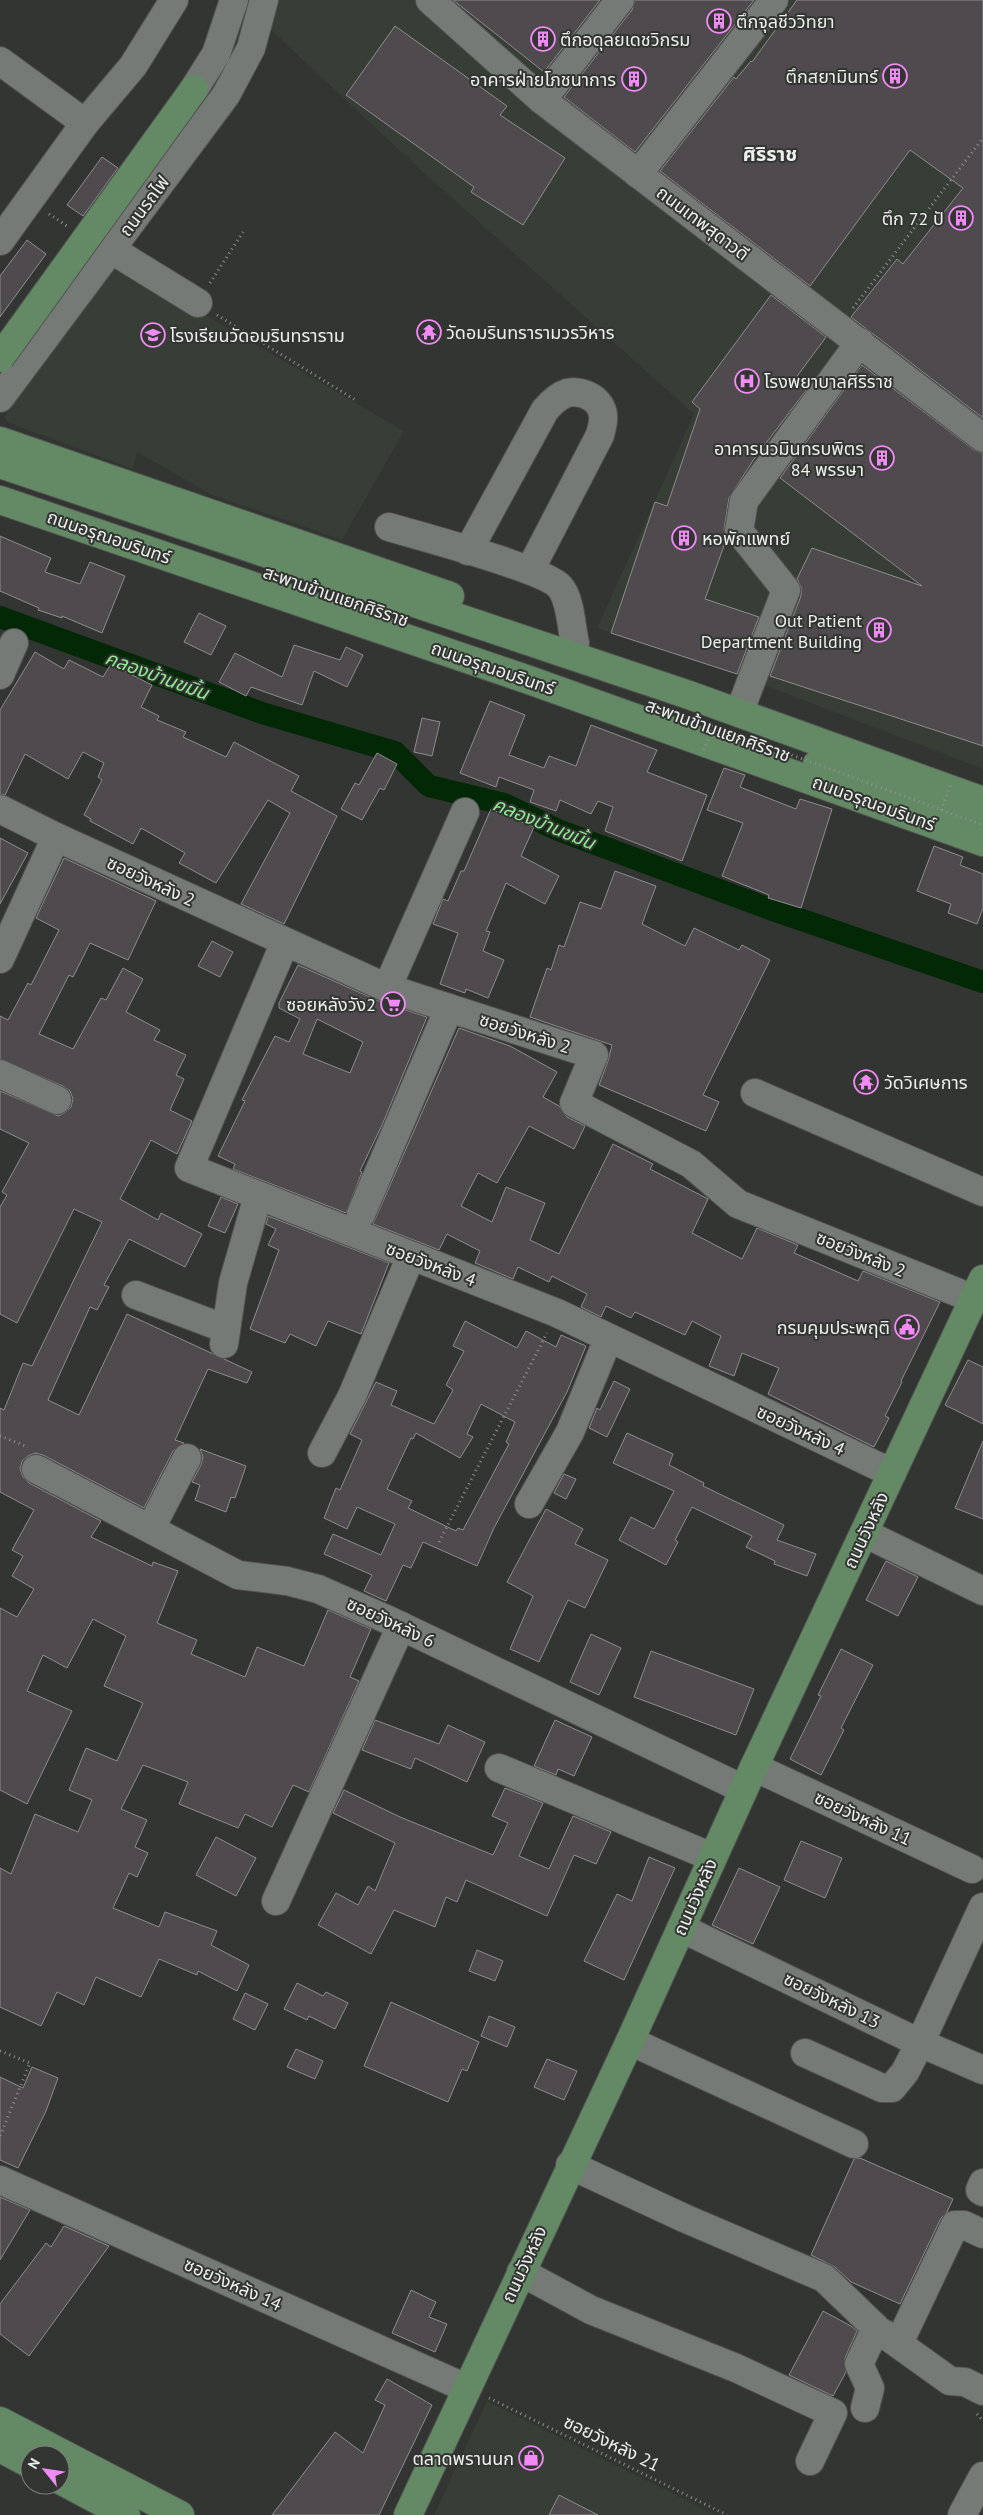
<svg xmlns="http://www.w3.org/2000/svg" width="983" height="2515" font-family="'PT Sans','Noto Sans Thai',sans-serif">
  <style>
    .built { fill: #363e36 }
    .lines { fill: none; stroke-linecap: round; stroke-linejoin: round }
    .canal { stroke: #022806; stroke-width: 22 }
    .building { fill: #4e4a4e; stroke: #8f8c8f; fill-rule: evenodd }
    .minor-casing { stroke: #515350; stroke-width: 30 }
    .major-casing { stroke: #515350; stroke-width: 30 }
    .path { stroke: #8f918f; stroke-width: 3; stroke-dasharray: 1 4; stroke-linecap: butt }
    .minor { stroke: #767a76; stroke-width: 28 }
    .major { stroke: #638a64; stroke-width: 28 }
    .major-bridge-casing { stroke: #515350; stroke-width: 30; stroke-linecap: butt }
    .path-bridge { stroke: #8f918f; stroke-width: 3; stroke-dasharray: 1 4; stroke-linecap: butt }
    .major-bridge { stroke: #638a64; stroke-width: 28 }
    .labels { text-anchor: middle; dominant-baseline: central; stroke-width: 4; stroke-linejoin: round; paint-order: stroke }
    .poi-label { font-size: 18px; fill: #edefed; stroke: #323532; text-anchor: end }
    .street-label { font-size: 18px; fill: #edefed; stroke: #323532 }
    .water-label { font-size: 19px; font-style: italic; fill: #90ec91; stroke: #323532 }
    .quarter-label { font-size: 20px; font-weight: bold; fill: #edefed; stroke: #323532 }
  </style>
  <rect width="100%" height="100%" fill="#323532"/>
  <g class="built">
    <polygon points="279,0 983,0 983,444 860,348 771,472 907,574 983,473 983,769 717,667 597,628 694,414 414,164 271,30"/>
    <polygon points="118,264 404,431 342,540 212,495 137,452 133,469 9,423 4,417"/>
    <polygon points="487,2401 716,2515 434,2515"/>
  </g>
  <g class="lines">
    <polyline class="canal" points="0,617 262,713 395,752 429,786 504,804 558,830 770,909 983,982"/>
  </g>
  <g class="building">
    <polygon points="453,0 600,0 544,72"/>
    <polygon points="635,0 754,0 635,152 564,97 632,10"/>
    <polygon points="797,0 983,0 983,418 851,317 897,259 903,264 963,188 910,150 810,286 660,171 734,77 736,79 751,61 752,62"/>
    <polygon points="395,26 507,106 500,115 565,158 523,225 471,192 474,187 346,95"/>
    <polygon points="102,157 118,168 83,216 67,205"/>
    <polygon points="27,240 46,254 0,317 0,276"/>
    <polygon points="771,295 826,337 795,379 807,389 754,459 729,498 724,529 726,540 705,599 759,617 737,674 611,633 655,502 667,506 700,409 692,402"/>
    <polygon points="862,365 974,450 983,453 983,746 770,676 801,596 801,587 797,579 812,548 922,586 780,478"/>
    <polygon points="0,536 51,558 45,572 80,584 90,562 125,576 102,633 62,616 62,618 38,610 39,608 0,591"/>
    <polygon points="199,613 226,626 211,655 184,642"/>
    <polygon points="294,645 340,660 346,647 363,655 347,687 314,671 302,705 251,687 246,696 219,682 235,653 282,677"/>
    <polygon points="35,652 64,669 69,660 103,677 111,664 152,685 141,707 159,716 157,720 186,732 183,737 226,757 234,742 299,776 291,791 337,816 284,924 241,904 290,813 268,800 216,883 179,863 185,853 141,828 133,844 90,821 91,819 84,815 102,780 98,777 104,763 83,752 68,779 25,754 5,795 0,794 0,710"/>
    <polygon points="490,701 525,715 509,755 544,768 549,756 576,766 591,725 657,750 647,772 707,795 682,861 605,831 613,807 598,801 591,814 560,800 556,811 530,802 534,790 499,777 496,787 460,773"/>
    <polygon points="422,718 440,722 432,756 414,752"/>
    <polygon points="377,753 397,764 384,790 380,788 362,820 341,809 355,783 359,785"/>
    <polygon points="724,768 745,775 740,787 796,809 800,799 832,809 801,908 768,898 769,895 722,876 743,823 707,810"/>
    <polygon points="491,809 534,827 521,856 559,876 545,904 506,883 486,931 490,932 483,951 504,960 488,998 466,989 465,993 440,984 458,933 433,924 443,899 448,901 461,871 464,871"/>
    <polygon points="0,838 28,853 0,904"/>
    <polygon points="934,846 963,857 960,865 983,874 983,908 977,924 948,913 951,904 917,891"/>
    <polygon points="64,858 156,901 128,960 90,943 73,977 69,975 39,1034 73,1049 101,998 106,1000 123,968 143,979 126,1012 160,1030 154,1040 186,1055 176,1075 184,1079 170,1110 192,1121 177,1154 151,1140 120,1199 158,1220 161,1213 202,1234 185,1267 129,1239 104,1285 109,1287 97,1310 90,1307 48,1400 79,1415 127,1314 252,1372 247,1383 208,1369 175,1440 184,1443 173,1451 144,1508 43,1455 35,1453 28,1456 22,1461 20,1469 23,1477 29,1483 101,1521 91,1537 152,1566 153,1562 178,1571 157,1623 197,1640 191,1654 245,1677 257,1647 304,1666 328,1610 371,1629 350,1677 359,1681 309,1792 293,1785 272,1827 245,1814 238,1828 179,1804 188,1782 143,1765 121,1809 147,1820 135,1847 148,1853 137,1877 129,1873 113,1908 159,1927 165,1912 217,1931 211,1945 249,1965 237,1991 198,1971 197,1975 159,1959 141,1997 96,1977 84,2005 57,1992 41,2026 0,2007 0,1868 11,1874 35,1814 78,1832 92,1800 69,1790 86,1748 117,1761 143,1703 104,1686 126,1636 93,1619 67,1668 43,1655 27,1691 72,1711 27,1804 0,1790 0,1608 17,1617 34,1589 12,1576 23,1556 12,1550 34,1510 0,1492 0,1408 4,1410 23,1363 32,1366 102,1222 74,1209 17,1323 0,1314 0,1207 7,1195 2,1192 29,1143 0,1129 0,1091 58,1116 66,1112 71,1107 73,1099 70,1091 63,1086 0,1059 0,1016 8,1020 28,983 31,985 59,930 36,918"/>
    <polygon points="615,871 656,886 642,924 685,946 694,928 739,950 742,945 770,960 703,1095 719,1102 706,1131 599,1085 608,1061 612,1045 530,1017 547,968 551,970 559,945 564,947 580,902 601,909"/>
    <polygon points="212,941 233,952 220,977 198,966"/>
    <path d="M 298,965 L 381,1002 L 427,1017 L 382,1125 L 360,1171 L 362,1172 L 346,1213 L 233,1169 L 235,1164 L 218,1156 L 245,1101 L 242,1100 L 275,1036 L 289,1042 L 300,1019 L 279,1008 L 279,1003 ZM 317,1019 L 363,1042 L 350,1073 L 303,1054 Z"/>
    <polygon points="459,1028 510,1046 557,1072 543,1097 559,1106 567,1117 585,1126 574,1149 529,1126 497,1183 478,1173 461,1206 492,1222 506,1187 545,1203 530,1240 559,1254 613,1144 653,1164 650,1169 708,1199 692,1233 742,1259 757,1228 798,1245 794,1253 858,1281 863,1271 940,1302 901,1381 902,1382 885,1416 889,1418 874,1447 768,1394 779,1368 742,1353 734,1376 709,1366 721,1336 692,1321 685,1335 635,1312 631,1318 606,1306 601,1317 581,1307 587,1294 552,1276 549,1282 518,1267 513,1279 475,1263 480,1251 447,1234 439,1250 373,1224"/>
    <polygon points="221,1197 238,1204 225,1233 208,1226"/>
    <polygon points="268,1216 389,1263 361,1334 328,1321 316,1346 290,1334 285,1343 250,1329 279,1250 268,1245 276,1229 266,1224"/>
    <path d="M 465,1321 L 517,1348 L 526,1331 L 556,1347 L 561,1335 L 586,1346 L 567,1392 L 494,1528 L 477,1566 L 423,1542 L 411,1568 L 403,1565 L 386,1601 L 364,1591 L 372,1575 L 324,1554 L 333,1534 L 381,1555 L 395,1524 L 357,1507 L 347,1529 L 324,1518 L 336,1488 L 340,1490 L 362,1440 L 350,1434 L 376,1382 L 397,1391 L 391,1405 L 434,1424 L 453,1390 L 446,1385 L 464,1351 L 453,1346 ZM 481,1404 L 515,1422 L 506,1442 L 509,1444 L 463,1530 L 458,1528 L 456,1531 L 408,1508 L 412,1501 L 387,1489 L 411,1438 L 413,1439 L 416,1433 L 460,1458 L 473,1437 L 467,1434 Z"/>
    <polygon points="968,1360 983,1367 983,1424 945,1405"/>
    <polygon points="614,1381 630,1389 607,1437 589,1428 597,1408 600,1410"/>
    <polygon points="627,1433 673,1454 669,1465 704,1483 703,1486 784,1525 777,1540 816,1554 807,1576 774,1564 775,1561 746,1547 752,1536 692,1507 675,1540 678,1542 666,1565 619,1540 631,1517 654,1529 674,1491 613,1463"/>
    <polygon points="983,1441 983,1519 955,1508"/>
    <polygon points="200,1449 246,1466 235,1498 231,1497 226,1512 195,1500 200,1485 192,1482 201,1465 203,1457"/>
    <polygon points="564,1474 576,1479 566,1499 554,1493"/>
    <polygon points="546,1509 583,1529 575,1544 608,1560 585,1608 568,1600 539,1662 510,1649 533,1596 507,1582"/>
    <polygon points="886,1561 918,1577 898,1616 866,1600"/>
    <polygon points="591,1634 621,1648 599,1695 570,1682"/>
    <polygon points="841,1649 873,1665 841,1728 844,1730 821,1775 790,1759 821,1696 818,1695"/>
    <polygon points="651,1651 754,1689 736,1735 634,1697"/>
    <polygon points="375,1720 439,1744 448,1725 485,1742 467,1782 415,1758 411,1769 362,1750"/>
    <polygon points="555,1720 592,1737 574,1776 558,1769 556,1775 534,1766"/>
    <polygon points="505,1788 543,1803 519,1856 549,1869 573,1816 611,1832 596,1864 574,1855 547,1916 466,1880 457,1902 446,1897 435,1927 394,1910 371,1954 318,1925 336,1893 358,1905 368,1886 375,1891 395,1843 333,1813 344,1790 400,1817 493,1855 508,1823 492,1816"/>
    <polygon points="216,1837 256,1858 236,1896 196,1875"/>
    <polygon points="801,1841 842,1858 825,1898 784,1880"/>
    <polygon points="649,1857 675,1868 624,1980 584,1961 617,1894 632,1901"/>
    <polygon points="739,1868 780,1887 753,1944 712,1925"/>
    <polygon points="477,1950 503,1961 495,1981 469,1971"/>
    <polygon points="297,1983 323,1996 326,1992 348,2003 335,2029 309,2016 307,2020 284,2009"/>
    <polygon points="245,1993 268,2004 255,2030 233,2019"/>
    <polygon points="391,2002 479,2042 467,2071 462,2069 448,2102 364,2066"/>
    <polygon points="489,2016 515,2027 507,2047 481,2036"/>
    <polygon points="296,2049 323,2061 315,2079 287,2067"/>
    <polygon points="547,2059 577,2071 564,2100 534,2087"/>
    <polygon points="32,2067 58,2078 46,2111 18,2168 0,2160 0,2077 23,2088"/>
    <polygon points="860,2158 953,2199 947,2212 941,2218 900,2304 851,2282 835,2267 811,2255 854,2159"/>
    <polygon points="0,2197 30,2210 0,2260"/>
    <polygon points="64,2226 109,2246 29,2356 0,2334 0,2304 46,2243 51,2247"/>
    <polygon points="411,2290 436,2302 429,2317 447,2324 435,2352 392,2333"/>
    <polygon points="823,2311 851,2326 857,2331 845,2358 846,2372 833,2396 789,2375"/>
    <polygon points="387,2379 432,2405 379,2515 272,2515 335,2432 363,2453 385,2405 375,2400"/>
    <polygon points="559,2495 598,2515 549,2515"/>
  </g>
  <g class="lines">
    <g class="minor-casing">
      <g id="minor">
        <polyline points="430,0 542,100 983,438"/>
        <polyline points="0,61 85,123"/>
        <polyline points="194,89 216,54 234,0"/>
        <polyline points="542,100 620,0"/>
        <polyline points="638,174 774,0"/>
        <polyline points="0,241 85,123 133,66 174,0"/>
        <polyline points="112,250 198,303"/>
        <polyline points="0,398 226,95 251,48 264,0"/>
        <path d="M 389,527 C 419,536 545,569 560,587 C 571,600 571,627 575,643"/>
        <path d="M 468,551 L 545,410 C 551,403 558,396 567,393 C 584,389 605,401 603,420 C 603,425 601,430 600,435 L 530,570"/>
        <polyline points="0,675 14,643"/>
        <polyline points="739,713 786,590 739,531 744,501 860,342"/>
        <polyline points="0,809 56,837 387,988 594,1055 574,1103 691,1164 738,1204 974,1299"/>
        <polyline points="285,942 189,1168 557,1313 892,1473"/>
        <polyline points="0,959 56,837"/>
        <polyline points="387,988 465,812"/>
        <polyline points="0,1074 57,1100"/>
        <polyline points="755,1093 983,1192"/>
        <polyline points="361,1214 449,1008"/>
        <polyline points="136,1295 226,1329"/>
        <polyline points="224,1344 233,1283 258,1196"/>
        <polyline points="322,1453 352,1396 411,1256"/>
        <polyline points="36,1469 238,1575 287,1581 318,1589 386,1619 743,1789"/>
        <polyline points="529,1504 570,1432 608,1339"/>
        <polyline points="151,1528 187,1458"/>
        <polyline points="864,1533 983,1591"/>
        <polyline points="754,1767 972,1869"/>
        <polyline points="499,1768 712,1857"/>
        <polyline points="276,1901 401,1626"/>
        <polyline points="681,1928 920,2043 983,2070"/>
        <polyline points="630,2041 854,2144"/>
        <polyline points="805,2053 882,2088 892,2088 905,2072 920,2043 983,1907"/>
        <polyline points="570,2165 684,2218 824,2278 876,2328 859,2364 870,2388 865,2408"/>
        <polyline points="0,2180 466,2388"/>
        <polyline points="983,2183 980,2190 983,2192"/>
        <polyline points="521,2272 591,2310 736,2368 833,2413 810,2461"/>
        <polyline points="883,2333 950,2381 965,2382 983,2391"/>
        <polyline points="899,2343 955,2225 964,2225 983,2234"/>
        <polyline points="962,2515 983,2476"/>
      </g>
    </g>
    <g class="major-casing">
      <g id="major">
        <polyline points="0,441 450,596"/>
        <polyline points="0,464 689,695 983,801"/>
        <polyline points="0,500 529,680 983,842"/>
        <polyline points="817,764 983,822"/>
        <polyline points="0,2421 180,2515"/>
        <polyline points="0,2448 30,2464"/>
        <polyline points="60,2480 126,2515"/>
        <polyline points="408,2515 630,2041 754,1767 983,1279"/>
      </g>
    </g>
    <g class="path">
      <polyline points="49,214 67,226"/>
      <polyline points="210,283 243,232"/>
      <polyline points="853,308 983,138"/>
      <polyline points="217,315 357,401"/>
      <polyline points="0,1436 28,1447"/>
      <polyline points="439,1542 547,1333"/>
      <polyline points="0,2051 30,2063 0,2136"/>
      <polyline points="489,2398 727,2515"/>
      <polyline points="977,2414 983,2421"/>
    </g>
    <use href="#minor" class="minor"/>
    <use href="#major" class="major"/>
    <g class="major-bridge-casing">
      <polyline id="major-bridge" points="0,358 194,89"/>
    </g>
    <g class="path-bridge">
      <polyline points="704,750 712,726 983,825"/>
      <polyline points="941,810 951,784"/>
    </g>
    <use href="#major-bridge" class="major-bridge"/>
  </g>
  <defs>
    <g id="building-ring" transform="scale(1.25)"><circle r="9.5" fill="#323532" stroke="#f18af4" stroke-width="1.5"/><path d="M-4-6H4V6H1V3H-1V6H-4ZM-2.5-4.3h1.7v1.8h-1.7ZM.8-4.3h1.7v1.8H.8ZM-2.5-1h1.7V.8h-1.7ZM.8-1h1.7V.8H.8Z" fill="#f18af4"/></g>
    <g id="temple-ring" transform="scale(1.25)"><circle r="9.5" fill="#323532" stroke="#f18af4" stroke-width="1.5"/><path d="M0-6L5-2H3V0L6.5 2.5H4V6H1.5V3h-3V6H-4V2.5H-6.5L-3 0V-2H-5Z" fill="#f18af4"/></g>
    <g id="school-ring" transform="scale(1.25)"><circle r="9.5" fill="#323532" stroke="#f18af4" stroke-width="1.5"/><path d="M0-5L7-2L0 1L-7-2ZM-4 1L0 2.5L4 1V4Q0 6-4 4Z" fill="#f18af4"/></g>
    <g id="hospital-ring" transform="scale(1.25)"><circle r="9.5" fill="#323532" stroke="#f18af4" stroke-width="1.5"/><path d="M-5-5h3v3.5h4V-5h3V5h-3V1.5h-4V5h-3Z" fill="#f18af4"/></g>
    <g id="supermarket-ring" transform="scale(1.25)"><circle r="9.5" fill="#323532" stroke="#f18af4" stroke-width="1.5"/><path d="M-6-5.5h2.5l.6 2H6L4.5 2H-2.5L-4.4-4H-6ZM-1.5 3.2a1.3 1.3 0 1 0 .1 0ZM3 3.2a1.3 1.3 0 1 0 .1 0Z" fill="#f18af4"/></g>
    <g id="civic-ring" transform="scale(1.25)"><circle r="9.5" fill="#323532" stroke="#f18af4" stroke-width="1.5"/><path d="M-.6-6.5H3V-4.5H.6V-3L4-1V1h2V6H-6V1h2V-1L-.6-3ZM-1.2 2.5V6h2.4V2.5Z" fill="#f18af4"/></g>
    <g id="shop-ring" transform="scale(1.25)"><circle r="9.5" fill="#323532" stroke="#f18af4" stroke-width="1.5"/><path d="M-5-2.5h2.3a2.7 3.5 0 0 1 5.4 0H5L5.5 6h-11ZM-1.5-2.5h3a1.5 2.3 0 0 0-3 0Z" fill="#f18af4"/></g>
  </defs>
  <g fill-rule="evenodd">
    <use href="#building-ring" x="719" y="21"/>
    <use href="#building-ring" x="543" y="39"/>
    <use href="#building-ring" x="895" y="76"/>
    <use href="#building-ring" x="634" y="79"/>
    <use href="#building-ring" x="961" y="218"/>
    <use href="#temple-ring" x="429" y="332"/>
    <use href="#school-ring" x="153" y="335"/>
    <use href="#hospital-ring" x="747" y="381"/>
    <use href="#building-ring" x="882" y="458"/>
    <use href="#building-ring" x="684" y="538"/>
    <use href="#building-ring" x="879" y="630"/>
    <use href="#supermarket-ring" x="393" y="1004"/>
    <use href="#temple-ring" x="866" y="1082"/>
    <use href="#civic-ring" x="907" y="1327"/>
    <use href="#shop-ring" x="531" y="2458"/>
  </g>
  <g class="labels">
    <g class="poi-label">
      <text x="736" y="21" text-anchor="start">ตึกจุลชีววิทยา</text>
      <text x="560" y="39" text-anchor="start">ตึกอดุลยเดชวิกรม</text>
      <text x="878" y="76">ตึกสยามินทร์</text>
      <text x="616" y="79">อาคารฝ่ายโภชนาการ</text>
      <text x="944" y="218">ตึก 72 ปั</text>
      <text x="446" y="332" text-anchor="start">วัดอมรินทรารามวรวิหาร</text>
      <text x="170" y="335" text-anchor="start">โรงเรียนวัดอมรินทราราม</text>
      <text x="764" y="381" text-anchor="start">โรงพยาบาลศิริราช</text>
      <text x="864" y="448">อาคารนวมินทรบพิตร<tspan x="864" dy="21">84 พรรษา</tspan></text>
      <text x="702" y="538" text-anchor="start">หอพักแพทย์</text>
      <text x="862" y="620">Out Patient<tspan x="862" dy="21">Department Building</tspan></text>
      <text x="376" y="1004">ซอยหลังวัง2</text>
      <text x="884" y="1082" text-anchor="start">วัดวิเศษการ</text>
      <text x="890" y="1327">กรมคุมประพฤติ</text>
      <text x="514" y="2458">ตลาดพรานนก</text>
    </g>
    <g class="street-label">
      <text transform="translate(144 206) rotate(-53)">ถนนรถไฟ</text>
      <text transform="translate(703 223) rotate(37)">ถนนเทพสุดาวดี</text>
      <text transform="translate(109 537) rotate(19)">ถนนอรุณอมรินทร์</text>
      <text transform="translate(336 596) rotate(19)">สะพานข้ามแยกศิริราช</text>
      <text transform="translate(493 668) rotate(19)">ถนนอรุณอมรินทร์</text>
      <text transform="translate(718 730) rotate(20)">สะพานข้ามแยกศิริราช</text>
      <text transform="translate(874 803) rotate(20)">ถนนอรุณอมรินทร์</text>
      <text transform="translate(151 881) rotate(25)">ซอยวังหลัง 2</text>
      <text transform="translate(525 1033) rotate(18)">ซอยวังหลัง 2</text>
      <text transform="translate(861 1254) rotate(22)">ซอยวังหลัง 2</text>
      <text transform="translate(431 1264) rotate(21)">ซอยวังหลัง 4</text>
      <text transform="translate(801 1430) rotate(25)">ซอยวังหลัง 4</text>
      <text transform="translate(866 1530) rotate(-65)">ถนนวังหลัง</text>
      <text transform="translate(391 1622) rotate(25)">ซอยวังหลัง 6</text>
      <text transform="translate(863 1818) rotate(25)">ซอยวังหลัง 11</text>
      <text transform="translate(695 1897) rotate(-66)">ถนนวังหลัง</text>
      <text transform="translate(832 2000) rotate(26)">ซอยวังหลัง 13</text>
      <text transform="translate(524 2264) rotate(-65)">ถนนวังหลัง</text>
      <text transform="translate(233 2284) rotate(24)">ซอยวังหลัง 14</text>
      <text transform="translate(612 2443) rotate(26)">ซอยวังหลัง 21</text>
    </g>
    <g class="water-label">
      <text transform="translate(157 675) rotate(20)">คลองบ้านขมิ้น</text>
      <text transform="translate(544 823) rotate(22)">คลองบ้านขมิ้น</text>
    </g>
    <g class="quarter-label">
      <text x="770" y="154">ศิริราช</text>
    </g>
  </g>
  <g transform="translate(45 2470) rotate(300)"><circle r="24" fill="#323532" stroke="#7d7f7d"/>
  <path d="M0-4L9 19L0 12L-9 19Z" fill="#f18af4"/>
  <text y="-8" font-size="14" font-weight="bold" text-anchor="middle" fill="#edefed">N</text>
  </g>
</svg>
